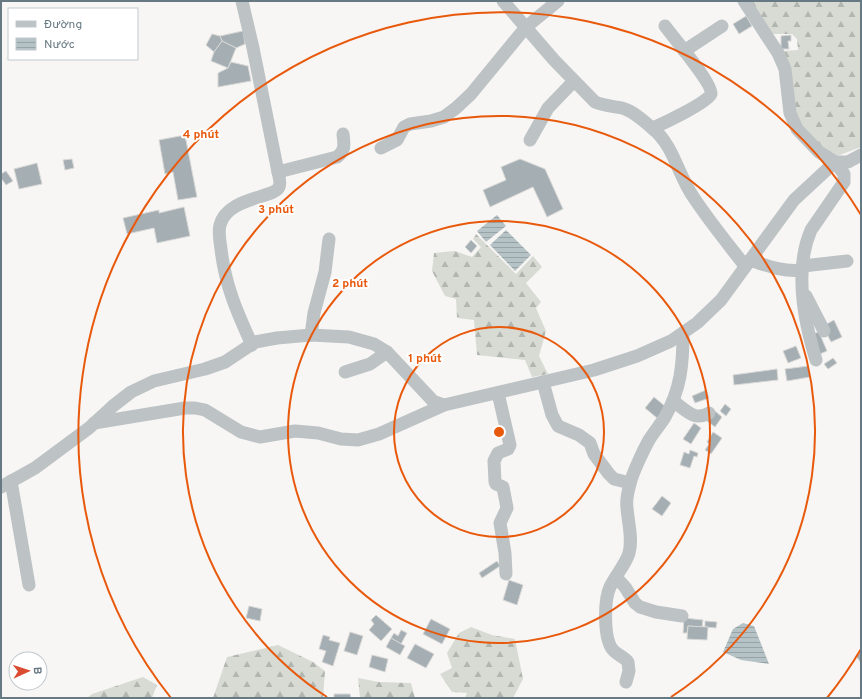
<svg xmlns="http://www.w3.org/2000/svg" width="862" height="699" font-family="Overpass,sans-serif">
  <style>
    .forest { fill: url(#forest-firs) }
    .water { fill: url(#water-rules) }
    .building { fill: #a5aeb3; stroke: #d8d8d6 }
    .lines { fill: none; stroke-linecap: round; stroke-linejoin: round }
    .minor { stroke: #bdc2c5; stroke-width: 13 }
    .ring { fill: none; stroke: #e8590c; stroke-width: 2 }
    .centre { fill: #e8590c; stroke: #fff; stroke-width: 2 }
    .ring-label { font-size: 12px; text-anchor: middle; font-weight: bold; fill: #e8590c; stroke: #fff; stroke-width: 4; stroke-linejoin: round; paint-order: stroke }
  </style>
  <defs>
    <pattern id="forest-firs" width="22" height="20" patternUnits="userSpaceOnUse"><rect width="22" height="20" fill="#d7dbd3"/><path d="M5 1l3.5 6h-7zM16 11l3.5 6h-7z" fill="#b2b6b1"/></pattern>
    <pattern id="water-rules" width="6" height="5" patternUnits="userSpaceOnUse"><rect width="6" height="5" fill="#b6c3c6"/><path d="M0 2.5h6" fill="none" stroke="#98a3a6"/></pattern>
  </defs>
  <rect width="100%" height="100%" fill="#f7f6f4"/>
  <g class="forest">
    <polygon points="753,1 861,1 861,147 837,156 824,149 801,125 795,110 783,51 798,50 797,39 792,34 770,34 752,4"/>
    <polygon points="476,234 516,274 533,256 542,267 526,283 541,302 536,308 546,331 539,356 548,374 532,377 525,360 477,355 474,320 457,318 456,299 445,296 432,271 434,253 455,251 472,257 481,247 473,239"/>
    <polygon points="471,627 492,635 515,639 523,679 513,698 465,698 467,693 452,692 440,674 452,668 447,653 459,633"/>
    <polygon points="278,645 313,662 325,671 323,698 213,698 227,657"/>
    <polygon points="143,677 157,685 152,698 87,698 92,694"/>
    <polygon points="358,678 379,682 411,683 415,698 360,698"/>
  </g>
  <g class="water">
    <polygon points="497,215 506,226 486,242 477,231"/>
    <polygon points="506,230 531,255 515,271 490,245"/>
    <polygon points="743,623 754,626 769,664 741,660 723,652 733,629"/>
  </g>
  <g class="building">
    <polygon points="746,16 752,26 739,34 733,24"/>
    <polygon points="243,31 245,44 236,48 222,41 220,36"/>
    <polygon points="212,34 220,36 222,41 214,52 206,45"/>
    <polygon points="791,35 791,41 788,41 789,49 781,49 781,36"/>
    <polygon points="222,41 236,48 228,68 211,61 214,52"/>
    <polygon points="231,62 248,66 251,81 218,87 218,73 228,68"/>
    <polygon points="185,135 197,197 178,200 173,172 165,174 159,140"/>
    <polygon points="72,159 74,168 65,170 63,160"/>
    <polygon points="520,159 545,169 563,209 547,217 533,187 490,207 483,190 506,180 501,167"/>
    <polygon points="37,163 42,184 19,189 14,169"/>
    <polygon points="6,171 13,181 6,185 1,178 1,174"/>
    <polygon points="184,207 190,236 157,243 154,228 127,234 123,218 159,210 159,213"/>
    <polygon points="471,240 477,246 471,253 465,247"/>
    <polygon points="834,320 842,337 831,342 823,326"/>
    <polygon points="819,332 827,351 820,354 812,334"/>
    <polygon points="796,346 801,358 788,363 783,351"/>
    <polygon points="833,358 837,363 828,369 824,364"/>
    <polygon points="808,366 810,377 787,381 785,369"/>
    <polygon points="777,369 778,380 734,385 733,375"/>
    <polygon points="706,390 709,398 695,403 692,396"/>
    <polygon points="654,397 666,407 657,418 645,408"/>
    <polygon points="725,404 731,409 726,416 720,411"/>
    <polygon points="715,411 722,417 715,427 707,421"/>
    <polygon points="694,423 701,428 691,444 683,439"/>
    <polygon points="713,432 722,438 711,454 705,450 709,444 707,442"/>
    <polygon points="690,450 698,453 697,457 694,456 690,468 680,465 684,452 689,454"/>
    <polygon points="662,496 671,503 662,516 652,509"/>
    <polygon points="497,561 500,566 482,578 479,573"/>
    <polygon points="509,580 523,585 517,605 503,600"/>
    <polygon points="249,606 262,609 260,621 246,618"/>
    <polygon points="376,615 392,629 381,641 369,630 374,624 371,620"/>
    <polygon points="684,618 703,620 702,627 688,626 687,633 683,633"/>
    <polygon points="431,619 450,629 442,644 423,634"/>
    <polygon points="705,621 717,622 716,628 705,627"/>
    <polygon points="688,626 708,627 707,640 687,639"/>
    <polygon points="401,630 407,633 401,644 391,638 394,633 398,636"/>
    <polygon points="350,632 363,636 357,655 344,651"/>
    <polygon points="323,635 330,637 329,640 340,643 333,666 322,662 326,651 319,649"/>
    <polygon points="391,638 405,646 400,655 386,647"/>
    <polygon points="415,644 434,654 426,668 407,658"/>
    <polygon points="861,652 861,663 856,656"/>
    <polygon points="372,655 388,659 385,672 369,667"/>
    <polygon points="334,694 350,694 351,698 334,698"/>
  </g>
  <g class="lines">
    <g class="minor">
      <path d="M 242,1 L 253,48 L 278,172 C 279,176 281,183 279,187 C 275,198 227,197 220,225 C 218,233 220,241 221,249 C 225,285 237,312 252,345"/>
      <path d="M 503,1 L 554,60 L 595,102 C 605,106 612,106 622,108 C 633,111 644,121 652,128 C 674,145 678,176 694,198 C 710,222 728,244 745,266"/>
      <polyline points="744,1 778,53 785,69 790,113 797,129 819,152 835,162 848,162 861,155"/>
      <polyline points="684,51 722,26"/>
      <path d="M 653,128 C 662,124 709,102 711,94 C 713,84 673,37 665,26"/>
      <polyline points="530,140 548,108 574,81"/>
      <polyline points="381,148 397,140 404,127 410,124 431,121 444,117 456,108 471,94 526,27 558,1"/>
      <path d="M 278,172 L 337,157 C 346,150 344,144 343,134"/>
      <path d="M 750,260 C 768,266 783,272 802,270"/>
      <polyline points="803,266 847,261"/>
      <polyline points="806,296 824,331"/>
      <polyline points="311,335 314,313 325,272 329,239"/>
      <polyline points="345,372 370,364 387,352"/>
      <polyline points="543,382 552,415 558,426 579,435 590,443 594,454 609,474 614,479 630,483"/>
      <polyline points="498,393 510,445 508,449 498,453 494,461 495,482 496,484 503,487 507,508 500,523 505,553 506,574"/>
      <path d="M 673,401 C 685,409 694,422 709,413"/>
      <polyline points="94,423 185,408 195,408 205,410 241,432 260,437 295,431 318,433 341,439 358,440 379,434 444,405"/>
      <polyline points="11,481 29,585"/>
      <path d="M 1,487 L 35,468 L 89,428 L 113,406 L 131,392 L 154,381 L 205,369 L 225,362 L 255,342 L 277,338 L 311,335 L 349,337 L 374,344 L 387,352 L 433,401 L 444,405 L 594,370 L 637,356 L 671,341 L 697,323 L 721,300 L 794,200 L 835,162 L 844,174 L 844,182 L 811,230 C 794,269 804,321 816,360"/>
      <polyline points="616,577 625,587 635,603 640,607 656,612 682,616"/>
      <path d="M 626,682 L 629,671 L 628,662 C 624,657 618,655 614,651 C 603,641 604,600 610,587 C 615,576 626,564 629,553 C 633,539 628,522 627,508 C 626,501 628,491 630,484 C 632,474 644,449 649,440 C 654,432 660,425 665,417 C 681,389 683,364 683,333"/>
    </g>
  </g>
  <g class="ring">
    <circle cx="499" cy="432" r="105"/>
    <circle cx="499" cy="432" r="211"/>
    <path d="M327 697A316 316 0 1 1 671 697"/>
    <path d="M861 649A422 422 0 0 1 827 698M171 698A422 422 0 1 1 861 215"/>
  </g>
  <circle cx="499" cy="432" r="6" class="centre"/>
  <g class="ring-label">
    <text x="201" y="138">4 phút</text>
    <text x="276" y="213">3 phút</text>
    <text x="350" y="287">2 phút</text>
    <text x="425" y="362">1 phút</text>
  </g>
  <rect width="862" height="699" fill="none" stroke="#677983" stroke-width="4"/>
  <rect x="8" y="8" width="130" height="52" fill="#ffffff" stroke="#c2c9cd"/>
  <rect x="16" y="21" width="20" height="6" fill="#bdc2c5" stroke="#c2c9cd"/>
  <text x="44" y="28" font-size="12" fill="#677983">Đường</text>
  <rect x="16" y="38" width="20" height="12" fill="url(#water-rules)" stroke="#c2c9cd"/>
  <text x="44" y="48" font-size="12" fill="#677983">Nước</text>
  <g transform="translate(28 671) rotate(87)"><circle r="19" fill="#ffffff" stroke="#c2c9cd"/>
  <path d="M0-3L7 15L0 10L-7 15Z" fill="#da4b31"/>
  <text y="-6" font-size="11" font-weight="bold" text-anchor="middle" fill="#677983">B</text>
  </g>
</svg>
